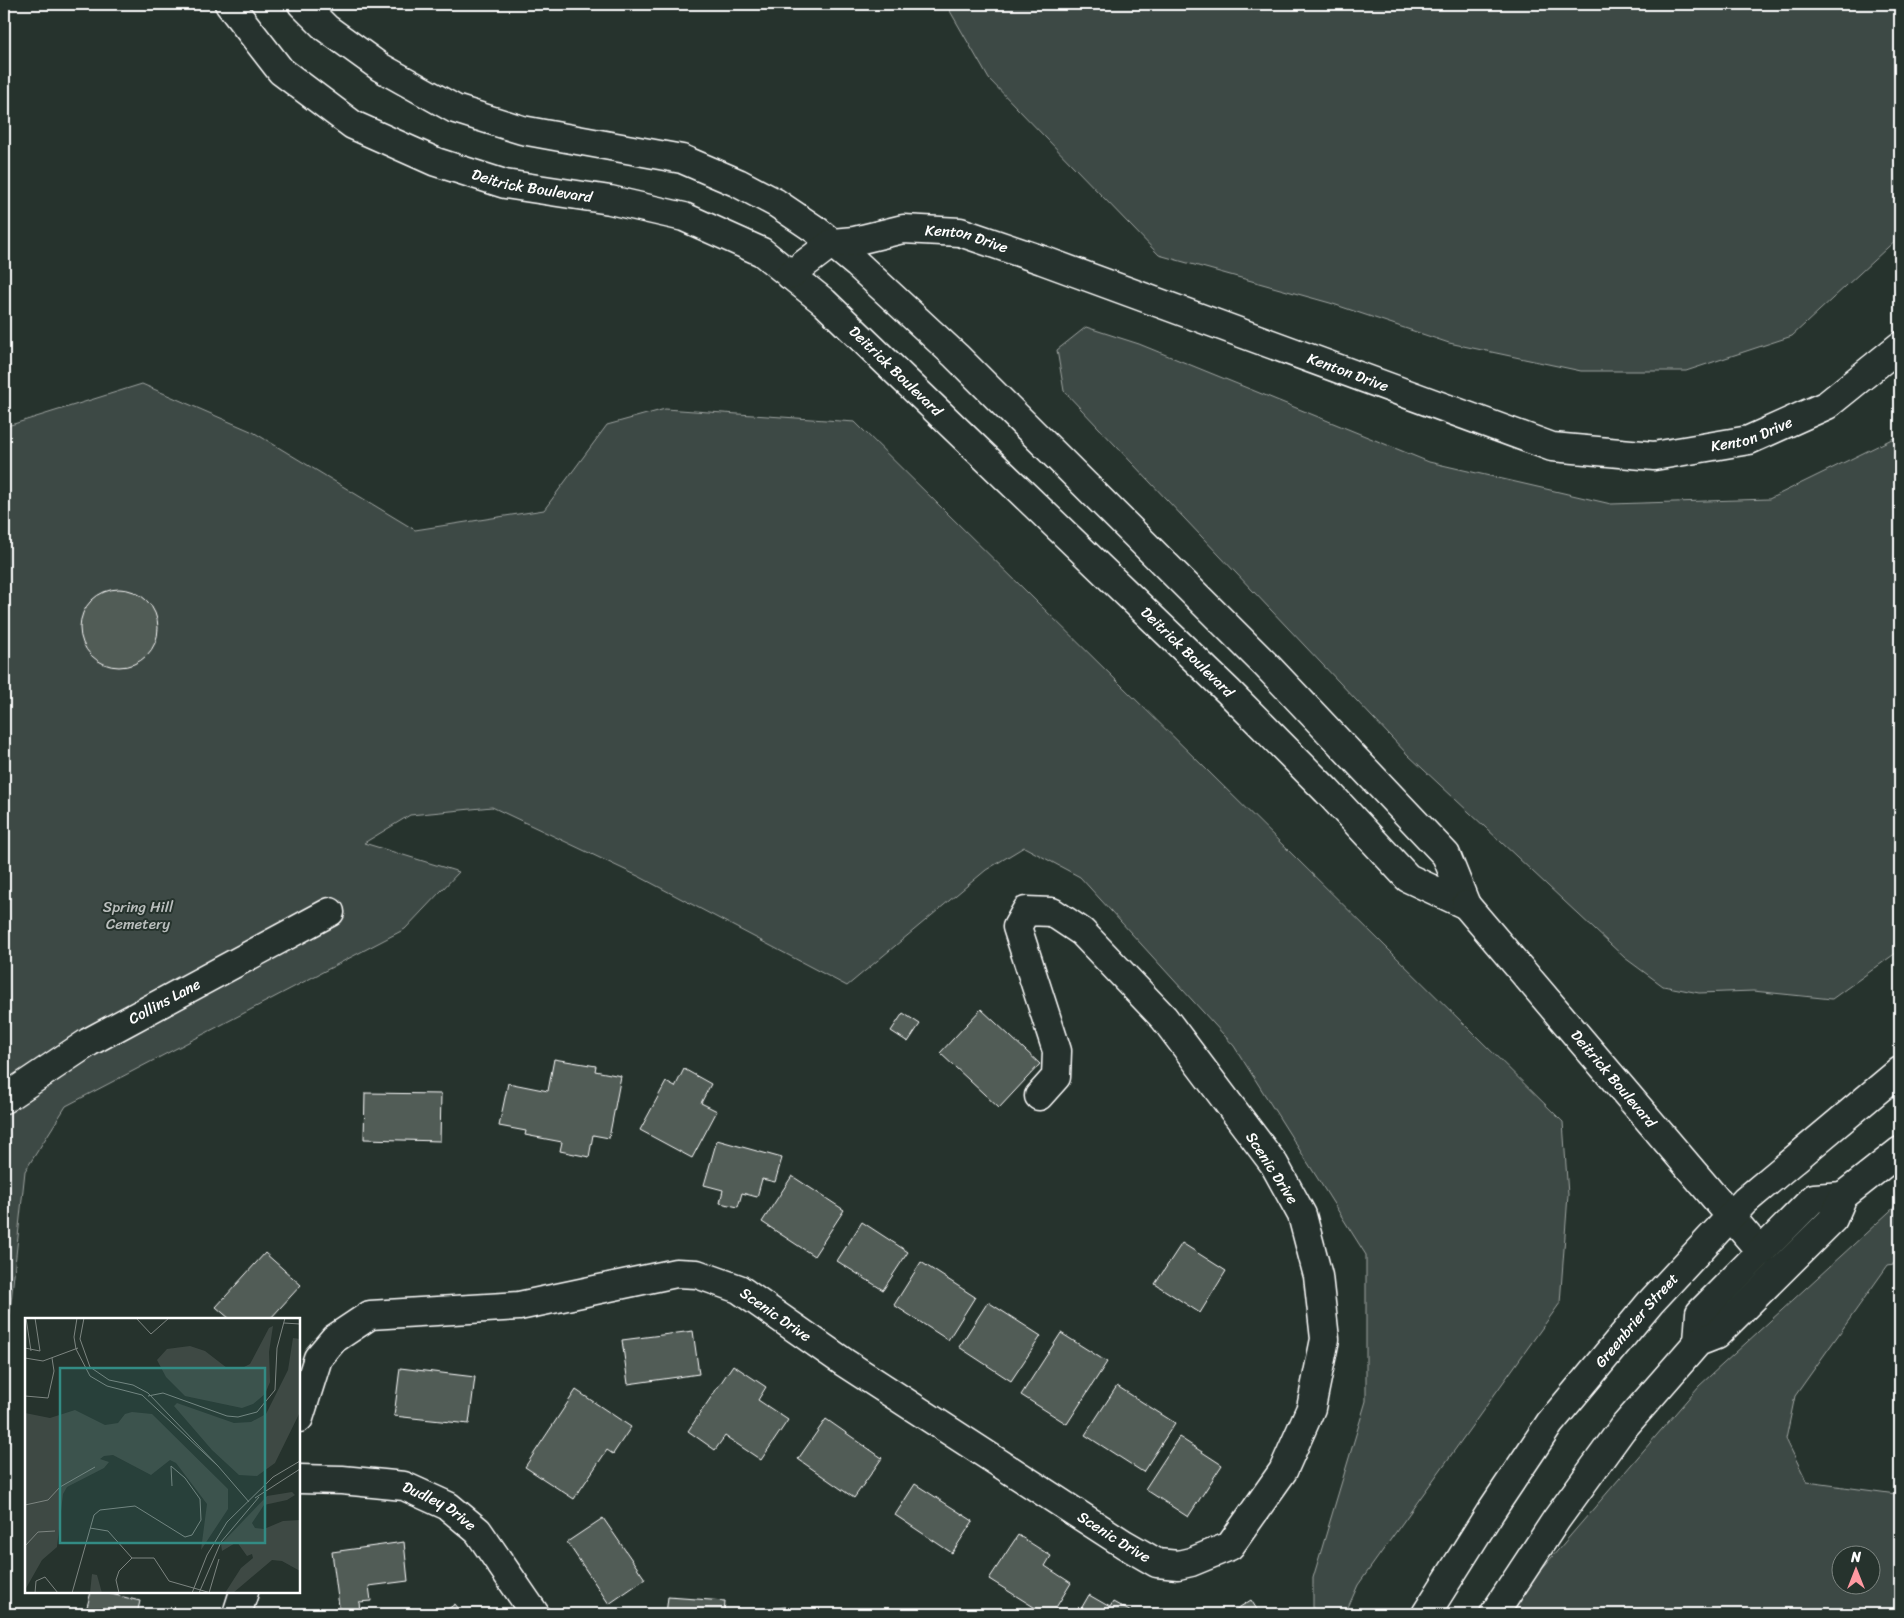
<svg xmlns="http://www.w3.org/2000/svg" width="1904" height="1618" font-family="Sriracha,sans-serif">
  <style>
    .green { fill: #3e4944; stroke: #9ea4a2; fill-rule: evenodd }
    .building { fill: #515c57; stroke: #fff }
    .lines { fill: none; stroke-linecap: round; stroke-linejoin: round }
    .minor-casing { stroke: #fff; stroke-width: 31 }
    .major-casing { stroke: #fff; stroke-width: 31 }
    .minor { stroke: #26332d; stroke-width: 28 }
    .major { stroke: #26332d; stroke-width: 28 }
    .labels { text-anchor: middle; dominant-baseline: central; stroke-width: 4; stroke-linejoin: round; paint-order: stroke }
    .street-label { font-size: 15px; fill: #fff; stroke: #26332d }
    .park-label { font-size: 15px; fill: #bbbfbe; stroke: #26332d }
    .inset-road { fill: none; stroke: #7d8581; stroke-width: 1 }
    .view { fill: #338b84; fill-opacity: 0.15; stroke: #338b84; stroke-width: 2.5 }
    .inset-edge { fill: none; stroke: #fff; stroke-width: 2.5 }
  </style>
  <rect width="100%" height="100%" fill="#26332d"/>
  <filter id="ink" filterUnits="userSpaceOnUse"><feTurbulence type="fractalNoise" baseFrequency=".02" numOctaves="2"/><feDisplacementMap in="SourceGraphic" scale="10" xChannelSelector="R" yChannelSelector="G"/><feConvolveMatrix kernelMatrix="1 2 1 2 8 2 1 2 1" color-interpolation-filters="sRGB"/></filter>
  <g filter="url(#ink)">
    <g class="green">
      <polygon points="946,4 1631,4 1672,6 1677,4 1900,4 1900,236 1792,336 1686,371 1581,371 1449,343 1330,303 1159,255 989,79"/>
      <polygon points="1086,327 1139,344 1429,462 1611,504 1769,499 1900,435 1900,950 1832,999 1753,991 1699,993 1663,986 1625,958 1408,755 1064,391 1057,350"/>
      <polygon points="142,384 253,432 415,530 544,510 607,425 665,409 855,422 1563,1122 1568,1195 1560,1303 1358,1585 1345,1614 1313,1614 1313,1578 1366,1401 1366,1255 1234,1046 1080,877 1024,847 986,870 847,986 640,877 492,807 410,815 364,843 459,872 405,929 66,1106 25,1171 4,1368 4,427"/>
      <path d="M 1900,1202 L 1900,1263 L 1888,1265 L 1795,1396 L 1786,1439 L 1807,1482 L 1896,1494 L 1900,1492 L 1900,1614 L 1652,1614 L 1644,1610 L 1622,1614 L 1503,1614 L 1699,1386 ZM 1842,1556 L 1872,1556 L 1872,1586 L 1842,1586 Z"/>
    </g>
    <g class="building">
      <circle cx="119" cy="628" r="39"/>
      <polygon points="981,1009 1040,1064 999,1108 940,1053"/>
      <polygon points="903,1013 920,1024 908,1042 891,1031"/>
      <polygon points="554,1059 596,1066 595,1071 621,1076 609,1138 593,1135 589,1157 560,1151 562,1142 525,1135 526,1131 499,1126 508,1083 548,1091"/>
      <polygon points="684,1069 711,1084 701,1103 717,1111 692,1158 640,1130 666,1082 675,1087"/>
      <polygon points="365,1093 441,1094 440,1141 364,1139"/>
      <polygon points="717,1140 782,1158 775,1182 762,1179 757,1197 742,1193 738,1207 720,1203 723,1190 704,1185"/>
      <polygon points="792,1176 844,1210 814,1256 762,1222"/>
      <polygon points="862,1222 908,1252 883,1290 837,1261"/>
      <polygon points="1182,1243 1226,1271 1200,1313 1155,1284"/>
      <polygon points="265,1253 301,1285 270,1319 230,1319 216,1307"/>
      <polygon points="921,1262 975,1297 948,1340 894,1305"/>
      <polygon points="988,1302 1041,1336 1011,1381 959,1347"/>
      <polygon points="693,1331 699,1374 628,1384 622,1340"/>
      <polygon points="1061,1333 1107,1362 1067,1424 1021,1395"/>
      <polygon points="733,1365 766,1387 758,1400 788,1420 761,1460 725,1436 715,1450 688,1431"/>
      <polygon points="400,1368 475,1377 469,1424 394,1416"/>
      <polygon points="1117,1386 1175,1423 1143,1472 1085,1435"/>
      <polygon points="576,1390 631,1427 613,1454 607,1450 574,1499 525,1467"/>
      <polygon points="826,1419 882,1458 854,1498 798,1459"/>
      <polygon points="1179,1437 1222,1465 1188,1517 1145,1489"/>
      <polygon points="915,1484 973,1521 952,1553 895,1515"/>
      <polygon points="603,1518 645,1579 609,1604 567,1542"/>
      <polygon points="1018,1535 1051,1556 1045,1566 1071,1583 1052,1614 1045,1614 989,1579"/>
      <polygon points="404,1542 408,1581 369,1586 371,1601 359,1602 360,1612 340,1614 332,1552"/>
      <polygon points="91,1592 103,1592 140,1601 137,1614 85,1614"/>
      <polygon points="1089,1595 1110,1607 1113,1602 1135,1614 1078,1614"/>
      <polygon points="668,1597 725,1601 724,1614 666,1614"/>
      <polygon points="1251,1600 1260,1614 1229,1614"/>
      <polygon points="455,1604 463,1614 441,1614"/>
      <polygon points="786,1607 787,1614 752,1614 751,1610"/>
    </g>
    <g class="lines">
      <g class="minor-casing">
        <g id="minor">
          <path id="s1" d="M 229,4 L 281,71 L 353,125 L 436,162 L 505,184 L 610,200 L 684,217 L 762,252 L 824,302 L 1228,691 L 1327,791 L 1408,878 L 1466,905 L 1446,855 L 1268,667 L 956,356 L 857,264 L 816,230 L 776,203 L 738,183 L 682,159 L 522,130 L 455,109 L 380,67 L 326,28 L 302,4"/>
          <path id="s2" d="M 790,275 L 832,243 L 854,241 L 903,229 L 960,232 L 1042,260 L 1552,447 L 1654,456 L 1749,440 L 1827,405 L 1900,346"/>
          <path id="s3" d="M 1466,905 L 1761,1252"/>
          <path id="s4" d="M 4,1099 L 89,1042 L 330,912"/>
          <path id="s5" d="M 299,1418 L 318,1358 L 334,1339 L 370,1315 L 519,1306 L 676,1273 L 697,1274 L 739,1289 L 845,1363 L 1124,1544 L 1157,1563 L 1178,1565 L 1191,1562 L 1230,1546 L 1283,1471 L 1311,1408 L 1325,1339 L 1318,1276 L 1302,1215 L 1274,1164 L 1164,1018 L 1082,932 L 1052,912 L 1026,911 L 1017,927 L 1057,1051 L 1056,1077 L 1039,1096"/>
          <path id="s6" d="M 299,1479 L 342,1480 L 404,1486 L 448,1506 L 478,1531 L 535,1614"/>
          <polyline points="237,1614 244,1592"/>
        </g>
      </g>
      <g class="major-casing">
        <g id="major">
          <polyline points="1698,1342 1700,1313 1814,1198 1843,1196"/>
          <path id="s7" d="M 1426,1614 L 1491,1511 L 1550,1423 L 1650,1303 L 1745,1201 L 1900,1071"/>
          <polyline points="1494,1614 1556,1520 1622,1429 1698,1342 1716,1335 1833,1219 1843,1196 1900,1151"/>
        </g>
      </g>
      <use href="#minor" class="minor"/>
      <use href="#major" class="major"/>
    </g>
  </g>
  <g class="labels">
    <g class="street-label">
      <text stroke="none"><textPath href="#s1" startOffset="365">Deitrick Boulevard</textPath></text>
      <text stroke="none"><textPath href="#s2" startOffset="190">Kenton Drive</textPath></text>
      <text stroke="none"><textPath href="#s1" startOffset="785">Deitrick Boulevard</textPath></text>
      <text stroke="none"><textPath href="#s2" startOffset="595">Kenton Drive</textPath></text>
      <text stroke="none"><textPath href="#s2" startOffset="1015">Kenton Drive</textPath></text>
      <text stroke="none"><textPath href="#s1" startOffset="1190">Deitrick Boulevard</textPath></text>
      <text stroke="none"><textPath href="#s4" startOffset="188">Collins Lane</textPath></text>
      <text stroke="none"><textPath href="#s3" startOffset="228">Deitrick Boulevard</textPath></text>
      <text transform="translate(1272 1168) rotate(57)">Scenic Drive</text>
      <text stroke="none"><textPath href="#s5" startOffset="551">Scenic Drive</textPath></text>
      <text stroke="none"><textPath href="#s7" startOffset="362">Greenbrier Street</textPath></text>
      <text stroke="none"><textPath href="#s6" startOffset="146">Dudley Drive</textPath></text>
      <text stroke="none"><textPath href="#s5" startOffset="956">Scenic Drive</textPath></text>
    </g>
    <g class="park-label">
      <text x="138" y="907">Spring Hill<tspan x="138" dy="17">Cemetery</tspan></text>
    </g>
  </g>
  <g transform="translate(25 1318)">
    <rect width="275" height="275" fill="#26332d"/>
    <path d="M 248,8 L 244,34 L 245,64 L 240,76 L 228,86 L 217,90 L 160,78 L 141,59 L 132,42 L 142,31 L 165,28 L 180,33 L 202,50 L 215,51 L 225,46 L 244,10 ZM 268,20 L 275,21 L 275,94 L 250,145 L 232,158 L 214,157 L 187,132 L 149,88 L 152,85 L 209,105 L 226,104 L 241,96 L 263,52 ZM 50,92 L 80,107 L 93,105 L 100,96 L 107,94 L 127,96 L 203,171 L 203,191 L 176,232 L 182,186 L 151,145 L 145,142 L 126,157 L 88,137 L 79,138 L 75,141 L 84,144 L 79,150 L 42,169 L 38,176 L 32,229 L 17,242 L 0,272 L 0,95 L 25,100 ZM 267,174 L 270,177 L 262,182 L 239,187 L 227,205 L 230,210 L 239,211 L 258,203 L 275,202 L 275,253 L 257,243 L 247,242 L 208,275 L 200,275 L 216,250 L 228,240 L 227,236 L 222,238 L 212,224 L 197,233 L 196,226 L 242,178 ZM 67,256 L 72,257 L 77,275 L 65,275 Z" fill="#3e4944"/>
    <path class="inset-road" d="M 1,0 L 6,33M 52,0 L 49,19 L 51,31 L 65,58 L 82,68 L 117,77 L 193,148 L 123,75 L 108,67 L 84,62 L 65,49 L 55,21 L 59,0M 111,0 L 126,16 L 144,0M 259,5 L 275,6M 0,30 L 15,33 L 10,0M 0,40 L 18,43 L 53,30M 0,78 L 23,80 L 29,53 L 27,40M 123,78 L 138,75 L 202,98 L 213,99 L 232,94 L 250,72 L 252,30 L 260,0M 193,148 L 224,184M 230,180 L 275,151M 0,187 L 23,182 L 35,169 L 70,149M 65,210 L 83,213 L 107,240 L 129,240 L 144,263 L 186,275M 0,228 L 13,214 L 30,213M 10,275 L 11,263 L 20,259 L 33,275M 47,275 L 69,197 L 75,192 L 110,188 L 160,219 L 167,217 L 176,202 L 175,181 L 160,160 L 146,148 L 147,168M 94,275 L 91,262 L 94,253 L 107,240M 167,275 L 182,237 L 202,204 L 248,159 L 275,143M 174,275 L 196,224 L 234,179M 184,275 L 194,241"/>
    <path class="view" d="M 35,50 L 240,50 L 240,225 L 35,225 Z"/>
    <rect width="275" height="275" class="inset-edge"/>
  </g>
  <rect width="1904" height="1618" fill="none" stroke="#26332d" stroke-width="20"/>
  <rect x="10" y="10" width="1884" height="1598" fill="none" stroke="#fff" stroke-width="2" filter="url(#ink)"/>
  <g transform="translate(1856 1570)"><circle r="24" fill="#26332d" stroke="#7d8581"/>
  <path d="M0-4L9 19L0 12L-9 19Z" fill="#ff9aa2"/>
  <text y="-8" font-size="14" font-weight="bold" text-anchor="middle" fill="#ffffff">N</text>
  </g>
</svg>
